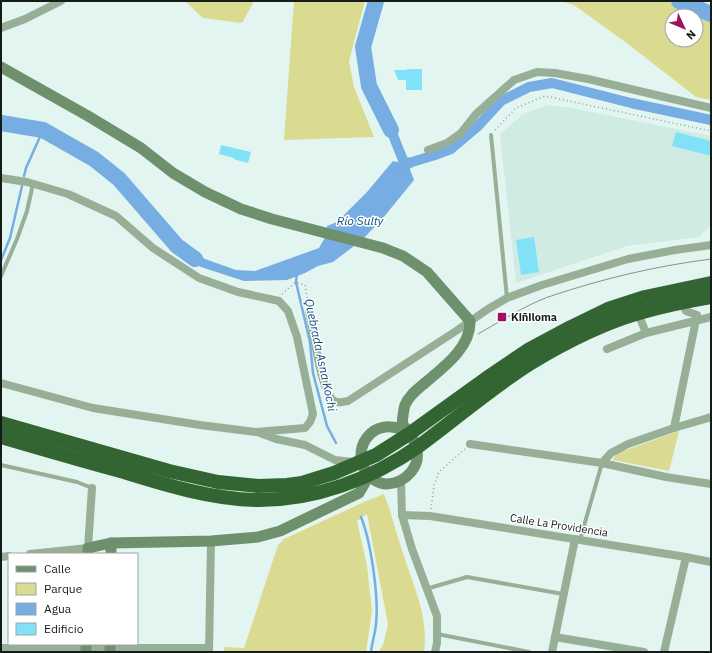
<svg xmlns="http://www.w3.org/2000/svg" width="712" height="653" font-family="'IBM Plex Sans',sans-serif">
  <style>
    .built { fill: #d0ebe4 }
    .green { fill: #dada91; fill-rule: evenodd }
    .water { fill: #76ade2 }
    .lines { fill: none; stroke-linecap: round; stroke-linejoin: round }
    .stream { stroke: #76ade2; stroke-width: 2.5 }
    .canal { stroke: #76ade2; stroke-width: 10 }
    .river { stroke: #76ade2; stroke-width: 16 }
    .building { fill: #81e2f7 }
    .path { stroke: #919e9b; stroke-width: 1.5; stroke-dasharray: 1 3; stroke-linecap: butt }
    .lane { stroke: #98af97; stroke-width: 4 }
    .street { stroke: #98af97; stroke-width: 8 }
    .secondary { stroke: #6e906c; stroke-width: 11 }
    .highway { stroke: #336532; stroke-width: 14 }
    .tram { stroke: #85918e; stroke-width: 1 }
    .poi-dot { fill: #9c1261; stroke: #fff; stroke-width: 1.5 }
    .labels { text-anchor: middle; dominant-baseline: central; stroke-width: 3; stroke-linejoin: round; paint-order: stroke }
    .poi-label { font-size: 11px; font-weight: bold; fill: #151b19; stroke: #fff; text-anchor: start }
    .street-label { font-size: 11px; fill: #151b19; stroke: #fff }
    .water-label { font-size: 12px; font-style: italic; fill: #104d7e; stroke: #fff }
  </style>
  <rect width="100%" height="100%" fill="#e3f5f0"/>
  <polygon class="built" points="548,105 571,108 711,136 711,225 699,237 627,246 516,283 500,134 523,114"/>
  <g class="green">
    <polygon points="185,1 254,1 242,23 203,18"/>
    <polygon points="294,1 365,1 349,61 354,87 374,137 284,140"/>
    <path d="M 561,1 L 668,1 L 686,12 L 711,19 L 711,100 L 696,97 L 628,44 L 574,5 ZM 672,16 L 696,16 L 696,40 L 672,40 Z"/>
    <polygon points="679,431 669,471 613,460 616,454 626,450"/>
    <path d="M 384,494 C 392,514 396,533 403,553 C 413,585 429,617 424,652 L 378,652 L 383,645 L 388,624 L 367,514 L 357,521 L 367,566 L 372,611 L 366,652 L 224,652 L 224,647 L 244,648 L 278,545 L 284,539 L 364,502 Z"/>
  </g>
  <polygon class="water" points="409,157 412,164 409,167 414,180 383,218 362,240 333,262 318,266 305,273 287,280 244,281 201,267 175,252 184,241 205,259 236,270 255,271 319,248 327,234 327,226 337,222 367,192 393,161 397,162"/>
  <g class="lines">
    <g class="stream">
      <polyline points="24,176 26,168 43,130"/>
      <polyline points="1,260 10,238 22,186"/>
      <polyline points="297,273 296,282 310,342 313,373 327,426 336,443"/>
      <path d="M 361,517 C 371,542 379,597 376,624 C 375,634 372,643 371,652"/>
    </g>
    <g class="canal">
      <polyline points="391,130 403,160"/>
      <polyline points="404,166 412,162 435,155 451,149 477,127 501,101 529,87 552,83 631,103 711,120"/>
    </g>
    <g class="river">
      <polyline points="376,1 363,47 369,86 391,130"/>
      <polyline points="679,1 711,14"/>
      <polyline points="1,123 43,130 94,159 119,179 177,246 195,259"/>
    </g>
  </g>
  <g class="building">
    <polygon points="407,69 422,69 422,90 406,90 406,80 398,80 394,70 407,70"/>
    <polygon points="676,132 711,141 711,156 672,146"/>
    <polygon points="221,145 251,152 248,163 233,159 234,158 219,154"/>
    <polygon points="534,237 539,272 521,275 516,240"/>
  </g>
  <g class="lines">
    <g class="path">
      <polyline points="495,130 516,108 545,96 711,131"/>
      <polyline points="282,294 296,282 305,285 308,303"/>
      <polyline points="431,509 434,485 439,472 465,449"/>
    </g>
    <g class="lane">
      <polyline points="491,135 507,298"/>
      <polyline points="1,276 17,239 27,211 33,184"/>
      <polyline points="1,465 77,482 92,488"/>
      <polyline points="580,540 602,463"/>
      <polyline points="426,589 467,577 563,594"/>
      <polyline points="437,634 529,652"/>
    </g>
    <g class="street">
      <polyline points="1,28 25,19 61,1"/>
      <polyline points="428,150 447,143 461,133 476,114 514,80 537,72 555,73 588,79 711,108"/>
      <polyline points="1,178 27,182 68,194 116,216 153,248 199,278 238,292 279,301 288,311 297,337 313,414 310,422 305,428 256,432 200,425 93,408 1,383"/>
      <path d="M 309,311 C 313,328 321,392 333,400 C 338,404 343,402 348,401 L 456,331 L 488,309 L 507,298 L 542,285 L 628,259 L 675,250 L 711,245"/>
      <polyline points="638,313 646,333"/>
      <polyline points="607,349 646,333 711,317"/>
      <polyline points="674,428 697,315 686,311 681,302"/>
      <polyline points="260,433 276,439 305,445 335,460 353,462"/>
      <polyline points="470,444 602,463 666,477 711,484"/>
      <polyline points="602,463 611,453 628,444 674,428 711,417"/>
      <polyline points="401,481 402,515 412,549 437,616 437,643 435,652"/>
      <polyline points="402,515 430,516 686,557 711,562"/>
      <polyline points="30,554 88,548 92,488"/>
      <polyline points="1,557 9,556"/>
      <polyline points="555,637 644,652"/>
      <polyline points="1,648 209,648"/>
      <polyline points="209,652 211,541"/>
      <polyline points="552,652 575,539"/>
      <polyline points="664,652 686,557"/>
    </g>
    <g class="secondary">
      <path d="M 1,67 L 88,116 L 141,148 L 173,173 L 205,192 L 241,209 L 272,219 L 383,248 L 403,256 L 427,272 L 470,321 C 471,347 444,367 426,382 C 418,389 409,395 405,405 C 403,411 403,418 402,423 C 407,431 414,438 416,447 C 422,466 406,483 387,484 C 381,484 377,482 373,479 C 344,456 372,409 409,434"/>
      <polyline points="88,554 88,548 111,543 211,541 258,537 280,531 359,493 369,476"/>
      <polyline points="111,554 111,543"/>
      <polyline points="86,652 86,644"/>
      <polyline points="110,652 110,644"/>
    </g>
    <g class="highway">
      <polyline points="1,423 169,471 218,482 258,486 287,485 302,483 334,473 376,455 409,434 491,375 528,350 571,327 608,309 645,297 711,283"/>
      <path d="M 1,437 C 42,449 83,461 124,472 C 166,485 211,499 256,500 C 314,501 372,479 419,446 C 456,419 491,388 531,363 C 564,343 601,324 639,313 C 663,306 687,301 711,297"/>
    </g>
    <path class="tram" d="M 478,334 C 501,321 524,306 548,297 C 601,279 656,266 711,259"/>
  </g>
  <rect class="poi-dot" x="497" y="312" width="10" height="10" rx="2"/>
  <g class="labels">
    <g class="poi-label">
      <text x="511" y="317">Kiñiloma</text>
    </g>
    <g class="street-label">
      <text transform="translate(559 525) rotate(9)">Calle La Providencia</text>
    </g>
    <g class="water-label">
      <text x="360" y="220">Río Sulty</text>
      <text transform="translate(321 355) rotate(78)">Quebrada Asna Kochi</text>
    </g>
  </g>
  <rect width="712" height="653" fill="none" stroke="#151b19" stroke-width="4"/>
  <rect x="8" y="553" width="130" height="92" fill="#ffffff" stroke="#a1a4a3"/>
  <rect x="16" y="566" width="20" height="6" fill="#6e906c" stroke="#a1a4a3"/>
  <text x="44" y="573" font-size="12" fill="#151b19">Calle</text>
  <rect x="16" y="583" width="20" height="12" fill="#dada91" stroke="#a1a4a3"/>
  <text x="44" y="593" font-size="12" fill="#151b19">Parque</text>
  <rect x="16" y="603" width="20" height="12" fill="#76ade2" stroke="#a1a4a3"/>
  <text x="44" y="613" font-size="12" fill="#151b19">Agua</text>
  <rect x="16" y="623" width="20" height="12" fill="#81e2f7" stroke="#a1a4a3"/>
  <text x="44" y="633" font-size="12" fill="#151b19">Edificio</text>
  <g transform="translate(684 28) rotate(134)"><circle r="19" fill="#ffffff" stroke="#a1a4a3"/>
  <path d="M0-3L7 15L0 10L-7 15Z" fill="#9c1261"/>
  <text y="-6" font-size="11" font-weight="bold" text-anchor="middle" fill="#151b19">N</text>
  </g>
</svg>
